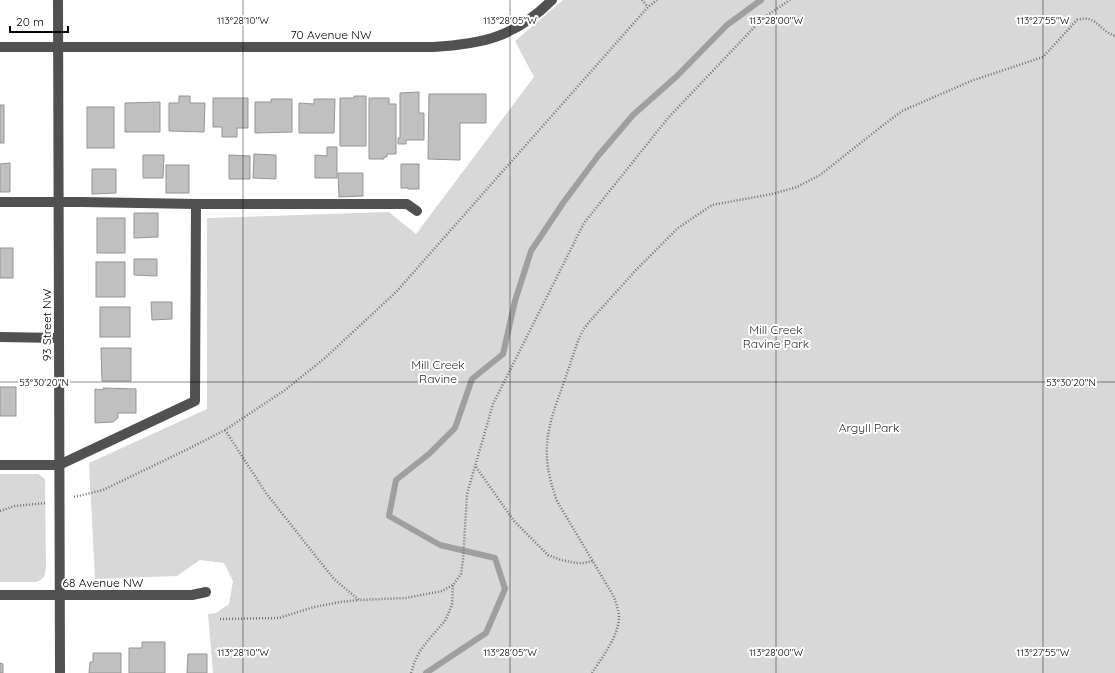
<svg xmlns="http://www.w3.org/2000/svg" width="1115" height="673" font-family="Quicksand,sans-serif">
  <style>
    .green { fill: #d8d8d8 }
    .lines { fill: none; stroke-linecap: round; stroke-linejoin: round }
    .stream { stroke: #9f9f9f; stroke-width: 6 }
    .building { fill: #c0c0c0; stroke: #959595 }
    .path { stroke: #737373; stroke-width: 2.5; stroke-dasharray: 1 2; stroke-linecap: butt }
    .minor { stroke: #515151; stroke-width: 10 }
    .ticks { fill: none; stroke: #000; stroke-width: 1; stroke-opacity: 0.45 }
    .labels { text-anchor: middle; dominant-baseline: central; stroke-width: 4; stroke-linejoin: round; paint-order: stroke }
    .street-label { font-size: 12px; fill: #000; stroke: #fff }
    .park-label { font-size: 12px; fill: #2f2f2f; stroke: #fff }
    .ticks-label { font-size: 10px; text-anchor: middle; fill: #000; stroke: #fff; stroke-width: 4; stroke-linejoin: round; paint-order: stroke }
  </style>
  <rect width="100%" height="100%" fill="#fff"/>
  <g class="green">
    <polygon points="563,0 1115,0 1115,673 213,673 208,614 216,613 229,604 233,581 224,563 200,560 177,576 95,579 89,463 207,409 207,218 389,212 416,234 534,77 515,41"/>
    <path d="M 0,474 L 38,474 L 45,479 L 46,566 C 45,575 45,579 36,582 L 0,582 Z"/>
  </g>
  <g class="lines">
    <polyline class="stream" points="426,673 486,633 505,589 495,558 440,545 389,516 396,480 429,454 455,428 472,379 503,354 515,301 531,251 563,203 598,156 633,115 677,76 727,25 761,0"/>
  </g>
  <g class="building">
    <polygon points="419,92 419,113 424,113 424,140 406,140 406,144 398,144 398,138 400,138 400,93"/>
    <polygon points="429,94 486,94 486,123 460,123 460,160 428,159"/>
    <polygon points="179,96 190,96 190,103 205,103 204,132 169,131 169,103 179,103"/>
    <polygon points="354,96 366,96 366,146 340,146 340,98 354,98"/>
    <polygon points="213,98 248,98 248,128 237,128 237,137 222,137 222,127 213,127"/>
    <polygon points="369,98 389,98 389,104 396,104 396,154 387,154 387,157 384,157 384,159 369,159"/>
    <polygon points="271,99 292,99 292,132 255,133 255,102 271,102"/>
    <polygon points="314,99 335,99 334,133 299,133 299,103 314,104"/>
    <polygon points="160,102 160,132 125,132 125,103"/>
    <rect x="0" y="105" width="4" height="38"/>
    <rect x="87" y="107" width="27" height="41"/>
    <polygon points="327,147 337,147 337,178 315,178 315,155 327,156"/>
    <polygon points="254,154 276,155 276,179 253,178"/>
    <polygon points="143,155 164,155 163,178 143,178"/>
    <polygon points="229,155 250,156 250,179 229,179"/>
    <polygon points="10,163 10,192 0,192 0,164"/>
    <polygon points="401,164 419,164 419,189 408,189 408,188 401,188"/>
    <rect x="166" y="165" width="23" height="28"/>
    <polygon points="92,169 116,169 116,193 92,194"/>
    <polygon points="338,173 363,173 363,196 339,197"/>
    <polygon points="134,213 158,213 158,237 134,238"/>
    <rect x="97" y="218" width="28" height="35"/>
    <rect x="0" y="248" width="13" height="30"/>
    <polygon points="134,259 157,259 157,276 134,275"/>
    <rect x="96" y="262" width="29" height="35"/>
    <polygon points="151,302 172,302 172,319 152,320"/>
    <rect x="100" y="307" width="30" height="30"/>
    <polygon points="101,348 131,348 131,381 102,381"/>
    <rect x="0" y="387" width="16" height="29"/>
    <polygon points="103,388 136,389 136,413 118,413 118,418 113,422 95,423 95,389 103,390"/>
    <polygon points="142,642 165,642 165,673 129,673 129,648 142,648"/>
    <polygon points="93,653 121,653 121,673 89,673 90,662 93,662"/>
    <polygon points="188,654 207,654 207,673 187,673"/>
    <polygon points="0,663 3,664 3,673 0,673"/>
  </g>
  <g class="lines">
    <g class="path">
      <polyline points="642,0 648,7"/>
      <polyline points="225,430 266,493 318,559 334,579 359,600 406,598 442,591 453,585 461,574 463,560 467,494 493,404 584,223 668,118 763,18 790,0"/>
      <polyline points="476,467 514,521 548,555 561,560 576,563 583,563 593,561"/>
      <polyline points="74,497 103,490 188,449 225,430 285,390 325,358 396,292 648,7 657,0"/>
      <polyline points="0,511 15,506 46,503"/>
      <polyline points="220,619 279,618 314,607 340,602 359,600"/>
      <polyline points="411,673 415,661 420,651 430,638 445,621 452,605 453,585"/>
      <path d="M 592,673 C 602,657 620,635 619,615 C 618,609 616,603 614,597 L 557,501 C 539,452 547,428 564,382 C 569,368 573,355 578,341 L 583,330 L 590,321 L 635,271 L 678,228 L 712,205 L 772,194 L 797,187 L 820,175 L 882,126 L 902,111 L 971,81 L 1043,57 L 1077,20 C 1097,14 1099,31 1115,36"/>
    </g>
    <g class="minor">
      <polyline points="58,0 60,673"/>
      <path d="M 0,47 L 433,47 C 483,44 515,37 552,0"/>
      <polyline points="0,202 83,202 196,204 407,204 417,211"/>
      <polyline points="0,337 59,338"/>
      <polyline points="0,465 59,465 195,401 196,204"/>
      <polyline points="0,595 192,595 206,592"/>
    </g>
  </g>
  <path class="ticks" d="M 243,0 L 243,673M 510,0 L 510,673M 776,0 L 776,673M 1043,0 L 1043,673M 0,382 L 1115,382"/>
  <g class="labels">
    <g class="street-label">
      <text x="331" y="34">70 Avenue NW</text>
      <text transform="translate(46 325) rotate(-90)">93 Street NW</text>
      <text x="103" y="582">68 Avenue NW</text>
    </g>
    <g class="park-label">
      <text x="776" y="329">Mill Creek<tspan x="776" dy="14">Ravine Park</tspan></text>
      <text x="438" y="364">Mill Creek<tspan x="438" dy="14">Ravine</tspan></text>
      <text x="869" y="427">Argyll Park</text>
    </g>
  </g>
  <g class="ticks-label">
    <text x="243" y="24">113°28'10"W</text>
    <text x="510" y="24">113°28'05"W</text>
    <text x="776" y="24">113°28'00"W</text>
    <text x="1043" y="24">113°27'55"W</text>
    <text x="44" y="386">53°30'20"N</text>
    <text x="1071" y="386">53°30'20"N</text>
    <text x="243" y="656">113°28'10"W</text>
    <text x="510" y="656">113°28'05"W</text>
    <text x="776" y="656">113°28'00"W</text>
    <text x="1043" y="656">113°27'55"W</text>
  </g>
  <path d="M10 26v6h58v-6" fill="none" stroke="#000000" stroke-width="2"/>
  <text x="16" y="26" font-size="12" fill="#000000" stroke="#ffffff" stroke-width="3" paint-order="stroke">20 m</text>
</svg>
